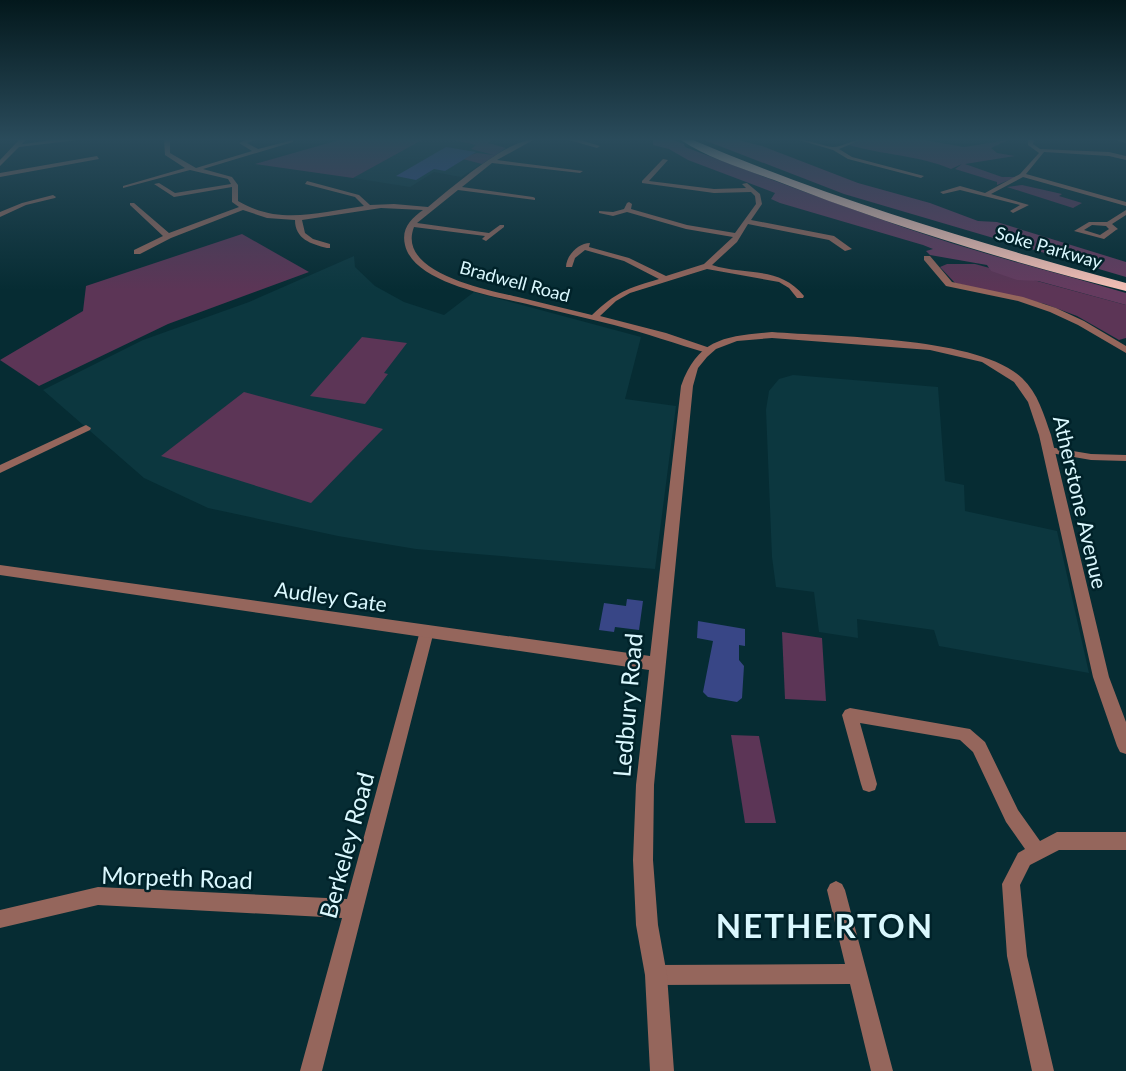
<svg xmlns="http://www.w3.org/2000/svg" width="1126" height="1071" font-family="Lato,sans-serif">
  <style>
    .built { fill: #0c373f }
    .green { fill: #5c3556 }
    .forest { fill: #653b5f }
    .building { fill: #384686 }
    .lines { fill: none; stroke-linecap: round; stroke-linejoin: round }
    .minor { fill: #95665c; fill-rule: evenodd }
    .tertiary { fill: #95665c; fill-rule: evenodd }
    .trunk { fill: #f4c0b6; fill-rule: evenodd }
    .labels { text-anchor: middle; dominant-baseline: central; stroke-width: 5; stroke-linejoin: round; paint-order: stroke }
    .far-street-label { font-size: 18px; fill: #daf8fe; stroke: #002229 }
    .street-label { font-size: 21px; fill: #daf8fe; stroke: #002229 }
    .near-street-label { font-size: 24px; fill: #daf8fe; stroke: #002229 }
    .near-district-label { font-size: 33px; font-weight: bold; letter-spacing: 2px; fill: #daf8fe; stroke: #002229 }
  </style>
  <rect width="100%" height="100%" fill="#062c33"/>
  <g class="built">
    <polygon points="422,140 453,140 502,151 461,177 434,172 410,187 353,178"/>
    <polygon points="354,256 355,267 375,286 404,302 444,315 474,292 641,337 625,399 676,406 655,569 416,549 338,536 208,508 144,478 43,390 143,340 249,302"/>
    <polygon points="793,375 938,387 945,481 964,485 965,511 1057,531 1089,673 939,646 934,630 857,619 858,638 819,632 814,592 776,587 772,557 766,410 769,391 779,379"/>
  </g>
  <g class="green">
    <polygon points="339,140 422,140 353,178 255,164"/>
    <polygon points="453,140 492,140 488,143 506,148 482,164 459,158 477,153 494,155 471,149 476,145"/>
    <path d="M 861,140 L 924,140 L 964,147 L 1008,140 L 991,148 L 997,153 L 1015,156 L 965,164 L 1002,177 L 1016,177 L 997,185 L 997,182 L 955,169 L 962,164 L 951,169 C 918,155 883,155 849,145 Z"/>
    <polygon points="1022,185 1062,194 1059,196 1082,203 1073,208 1007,187"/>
    <polygon points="242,234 309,272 168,324 39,386 0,360 83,311 86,286"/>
    <polygon points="947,264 975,264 1126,305 1126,338 1119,340 1077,316 1045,304 955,283 940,267"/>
    <polygon points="362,337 407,343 384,373 388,374 365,404 310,396"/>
    <polygon points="244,392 383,429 311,503 161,456"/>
    <polygon points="782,632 822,638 826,701 785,699"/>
    <polygon points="731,735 759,736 776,823 745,823"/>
  </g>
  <g class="forest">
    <path d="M 653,140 L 673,140 L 684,144 L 685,147 C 773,180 861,214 951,243 C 1009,261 1068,276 1126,293 L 1126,305 L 1038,281 L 1017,280 L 991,271 L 987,265 L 930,255 L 926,251 L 933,249 L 923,245 L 780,203 L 771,199 L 775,193 L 688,160 L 669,149 L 653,145 Z"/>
    <polygon points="704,140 738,140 762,146 858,183 930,203 978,221 997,222 1126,262 1126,277 844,194"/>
  </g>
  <g class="building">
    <polygon points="446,147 476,152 445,171 434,169 416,180 396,176"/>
    <polygon points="627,599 643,601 639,630 615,627 614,632 599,630 604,603 626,606"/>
    <polygon points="698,621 745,629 745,646 739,645 739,660 744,666 742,698 737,702 708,697 703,692 713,641 697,638"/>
  </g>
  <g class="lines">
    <g class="minor">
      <polygon points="52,140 77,140 19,147 16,145"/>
      <path d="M 164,140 L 170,140 L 170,153 L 196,168 L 252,151 L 239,143 L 245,140 L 255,140 L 247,143 L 258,149 L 293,140 L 293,142 L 203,169 L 232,177 L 238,185 L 238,201 C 281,226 318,212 364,206 L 355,197 L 305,184 L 307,181 L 359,195 L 370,205 L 394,204 L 428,207 C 450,189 506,140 533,140 L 497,160 L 583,171 L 580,173 L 492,163 L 462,187 L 533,197 L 535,198 L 535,200 L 458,190 L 417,223 L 489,233 L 500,225 L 504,225 L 504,227 L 486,241 L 482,239 L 485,236 L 414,227 C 396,273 488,290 518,297 C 542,303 567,309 592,315 C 616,292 628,288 659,279 L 624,261 L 585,250 L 575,258 L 572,267 L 566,267 C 566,256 578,243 590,243 L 589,247 L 629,258 L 666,276 L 704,264 L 733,237 L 686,229 L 627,212 L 613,216 L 599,213 L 599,211 L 613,212 L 624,209 L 627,203 L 629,202 L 632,204 L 631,209 L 687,225 L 735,233 L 756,204 L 755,196 L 751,192 L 714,193 L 642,183 L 642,181 L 663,159 L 668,160 L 649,181 L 714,189 L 746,188 L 742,184 L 747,183 L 760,194 L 762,204 L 751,220 L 834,236 L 852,249 L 845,251 L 829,240 L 748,224 L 737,242 L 712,265 C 745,276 779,265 804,296 L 803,298 L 797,298 L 789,288 L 779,282 L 707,269 L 630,293 L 616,301 L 600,316 L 666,333 L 710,348 L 712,350 L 707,353 C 676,344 646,333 614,325 C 587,318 559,312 531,305 C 498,297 414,284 405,245 C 401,228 411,219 423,210 L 381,208 L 302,220 L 305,233 L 313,239 L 330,244 L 330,248 L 327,248 C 311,244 295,239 295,220 L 267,218 L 243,210 L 171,238 L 140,254 L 134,254 L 134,250 L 163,236 L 130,205 L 130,203 L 134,203 L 169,233 L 239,207 L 232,202 L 232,187 L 174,197 L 154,184 L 159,183 L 175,193 L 231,184 L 228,179 L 190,170 L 123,188 L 123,186 L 185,168 L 165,155 Z"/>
      <polygon points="569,140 580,140 600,146 597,148"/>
      <path d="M 799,140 C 811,140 822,146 833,147 C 842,147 851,140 861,140 L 839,149 L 852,157 L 924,176 L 921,178 L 848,159 L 833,150 Z"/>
      <polygon points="1028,140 1034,140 1033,144 1040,149 1109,152 1126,156 1126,160 1109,156 1044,152 1026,174 1126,202 1126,206 1023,177 991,194 1029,205 1013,213 1010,211 1020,205 960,190 943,194 940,192 960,186 985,193 1020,174 1039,153 1028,145"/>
      <polygon points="97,156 99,159 0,177 0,173"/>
      <polygon points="53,195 56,197 55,198 26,205 0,217 0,212 22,203"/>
      <path d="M 1126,210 L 1126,215 L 1112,224 L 1118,229 L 1116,230 L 1104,239 L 1074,231 L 1089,222 L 1107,222 ZM 1092,225 L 1106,226 L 1109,229 L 1100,235 L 1084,230 Z"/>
      <polygon points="924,256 930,256 952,282 1023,297 1056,308 1084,321 1126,346 1126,353 1078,325 1050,312 1018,301 946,286 924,260"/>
      <polygon points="86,425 91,428 90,430 0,473 0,465"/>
      <polygon points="1049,447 1091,454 1126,455 1126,461 1091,460 1045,452 1044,450"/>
      <polygon points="427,625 432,627 434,631 322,1071 300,1071 342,918 98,905 0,928 0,910 98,887 347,899 420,631 422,627"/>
      <polygon points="850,708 970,729 985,742 1018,810 1040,841 1057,832 1126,832 1126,850 1059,850 1030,865 1020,885 1027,956 1054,1071 1032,1071 1007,956 1002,884 1018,853 1025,849 1006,822 973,752 960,740 860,723 877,784 875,790 869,792 863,790 861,784 842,715 845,710"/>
      <polygon points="836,881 842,884 845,890 893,1071 871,1071 850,984 656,985 649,982 646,975 649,968 656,965 845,964 827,890 830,884"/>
    </g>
    <g class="tertiary">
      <polygon points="19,140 26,140 0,166 0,160"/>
      <polygon points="1118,140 1126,140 1126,143 1119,141"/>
      <path d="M 772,332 C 833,337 978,336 1022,378 C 1038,393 1044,415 1051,435 L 1109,677 L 1126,722 L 1126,754 L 1120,752 L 1117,746 L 1093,677 L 1039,435 L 1028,402 L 1014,382 L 982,362 L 930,350 L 772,338 L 737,341 L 716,349 L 707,357 L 698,368 L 693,386 L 654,785 L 653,860 L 658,925 L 667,975 L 674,1071 L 650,1071 L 645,975 L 636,925 L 633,860 L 636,785 L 649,670 L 0,575 L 0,565 L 650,656 L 681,386 C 698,338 726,336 772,332 Z"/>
    </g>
    <path class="trunk" d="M 681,140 L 693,140 C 833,200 979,243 1126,283 L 1126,291 C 1007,261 888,225 774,180 C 744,169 707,158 681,140 Z"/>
  </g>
  <linearGradient id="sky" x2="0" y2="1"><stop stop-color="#03181c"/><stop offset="0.48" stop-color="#2a4b5b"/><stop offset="1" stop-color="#2a4b5b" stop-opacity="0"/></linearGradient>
  <rect width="1126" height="290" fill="url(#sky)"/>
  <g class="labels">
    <g class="far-street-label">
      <text transform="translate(1049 247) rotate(16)">Soke Parkway</text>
      <text transform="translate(515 281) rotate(15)">Bradwell Road</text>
    </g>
    <g class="street-label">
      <text transform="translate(1081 502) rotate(77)">Atherstone Avenue</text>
      <text transform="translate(331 596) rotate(8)">Audley Gate</text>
    </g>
    <g class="near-street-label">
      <text transform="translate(627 705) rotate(-85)">Ledbury Road</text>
      <text transform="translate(346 845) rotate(-75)">Berkeley Road</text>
      <text transform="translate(177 877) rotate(2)">Morpeth Road</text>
    </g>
    <g class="near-district-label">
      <text x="825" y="925">NETHERTON</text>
    </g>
  </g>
</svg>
